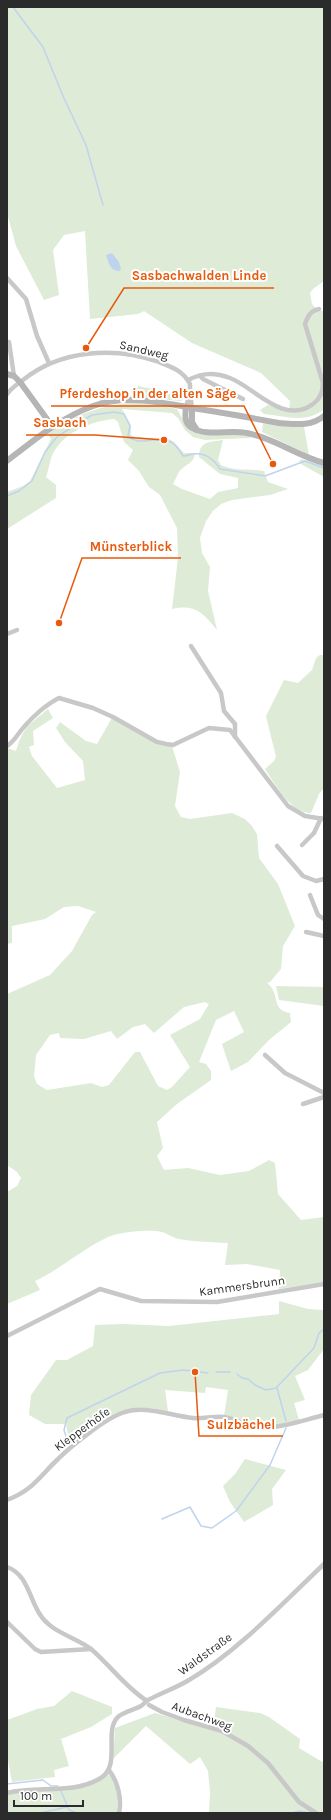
<svg xmlns="http://www.w3.org/2000/svg" width="331" height="1820" font-family="Karla,sans-serif">
  <style>
    .green { fill: #deebd7; fill-rule: evenodd }
    .water { fill: #c0d3ee }
    .lines { fill: none; stroke-linecap: round; stroke-linejoin: round }
    .stream { stroke: #c0d3ee; stroke-width: 1.5 }
    .street { stroke: #c8c8c8; stroke-width: 4.5 }
    .secondary { stroke: #b5b5b5; stroke-width: 6 }
    .labels { text-anchor: middle; dominant-baseline: central; stroke-width: 4; stroke-linejoin: round; paint-order: stroke }
    .street-label { font-size: 12px; fill: #2b2b2b; stroke: #fff }
    .leader { fill: none; stroke: #e8590c; stroke-width: 1.5 }
    .callout-dot { fill: #e8590c; stroke: #fff; stroke-width: 1.5 }
    .callout-label { font-size: 13px; text-anchor: middle; font-weight: bold; fill: #e8590c; stroke: #fff; stroke-width: 4; stroke-linejoin: round; paint-order: stroke }
  </style>
  <rect width="100%" height="100%" fill="#fff"/>
  <g class="green">
    <path d="M 7,7 L 324,7 L 324,281 L 313,289 L 310,293 L 312,304 L 318,311 L 324,311 L 324,409 C 307,424 284,416 264,414 L 260,410 L 268,405 L 289,411 L 290,401 L 261,373 L 192,343 L 144,311 L 138,314 L 90,319 L 85,231 L 64,235 L 53,250 L 59,295 L 44,300 L 16,246 L 7,213 Z"/>
    <path d="M 138,386 L 187,396 L 181,401 C 151,398 130,397 100,402 L 98,393 L 135,396 Z"/>
    <path d="M 132,403 L 157,405 L 177,409 L 186,425 L 191,431 L 199,434 L 232,433 L 253,436 L 249,438 L 205,440 L 193,437 L 185,430 L 178,418 L 172,413 L 122,409 L 131,425 L 131,435 L 135,437 L 169,439 L 174,442 L 184,453 L 195,453 C 194,464 185,464 179,472 C 177,476 175,480 173,484 L 182,489 L 210,499 L 218,492 L 238,488 L 238,478 L 220,474 L 199,457 C 199,441 210,442 223,440 L 218,460 L 221,465 C 235,472 249,468 264,471 L 268,482 L 288,489 L 270,495 L 232,500 L 221,504 L 213,511 L 206,521 L 200,538 L 202,553 L 210,567 L 208,591 L 217,630 C 202,612 195,604 172,609 L 178,558 L 177,528 L 160,495 L 149,487 L 139,471 L 128,460 L 133,450 L 124,442 L 118,422 L 114,419 C 92,421 67,431 55,450 C 50,457 49,469 46,477 L 56,485 L 56,498 L 7,529 L 7,492 L 23,486 L 30,481 L 51,439 L 48,434 C 76,414 99,406 132,403 Z"/>
    <polygon points="263,423 291,427 304,427 309,455 262,432"/>
    <polygon points="301,459 324,466 324,477 301,464 299,462"/>
    <path d="M 320,655 L 324,655 L 324,788 L 319,794 L 311,813 C 290,813 276,785 265,769 L 274,761 L 276,757 L 266,716 L 284,680 L 298,683 L 312,670 L 316,658 Z"/>
    <path d="M 48,709 L 53,718 L 33,731 L 34,745 L 29,747 L 32,756 L 57,788 L 85,780 L 83,761 L 65,742 L 56,728 L 60,722 L 86,741 L 97,744 L 113,716 L 158,745 L 172,746 L 180,772 L 175,806 L 181,817 L 190,819 L 232,813 L 245,819 L 252,826 L 257,834 L 259,858 L 278,884 L 295,926 L 283,946 L 281,969 L 270,982 L 267,983 C 281,993 270,1010 290,1013 L 291,1022 L 269,1040 L 248,1062 L 231,1071 L 222,1044 L 244,1032 L 234,1011 L 216,1020 L 199,1062 L 206,1064 L 211,1071 L 211,1080 L 177,1104 L 157,1122 L 163,1148 L 157,1156 L 164,1170 L 188,1168 L 220,1175 L 249,1171 L 269,1160 L 275,1163 L 278,1194 L 301,1220 L 324,1217 L 324,1282 L 279,1289 L 280,1270 L 247,1264 L 225,1265 L 228,1243 C 212,1242 195,1242 179,1239 C 173,1238 168,1234 162,1232 C 150,1229 119,1232 108,1237 C 82,1249 61,1269 35,1281 L 40,1290 L 7,1304 L 7,1192 L 17,1186 L 21,1178 L 17,1172 L 7,1165 L 7,994 L 50,975 L 72,951 L 92,915 L 96,912 L 78,906 L 64,907 L 45,919 L 12,926 L 12,943 L 7,944 L 7,748 L 16,751 C 23,727 29,725 48,709 ZM 205,1002 L 209,1004 L 200,1019 L 170,1035 L 190,1067 L 172,1087 L 167,1090 L 158,1086 L 140,1052 L 135,1052 L 109,1085 L 102,1087 L 91,1083 L 47,1090 L 37,1084 L 34,1076 L 36,1055 L 50,1035 L 59,1033 L 60,1038 L 84,1039 L 111,1031 L 117,1039 L 133,1027 L 145,1024 L 154,1033 L 184,1007 Z"/>
    <polygon points="276,986 324,987 324,1006 279,1000"/>
    <path d="M 279,1301 L 308,1309 L 324,1310 L 324,1349 L 308,1370 L 295,1376 L 305,1400 L 294,1403 L 299,1420 L 278,1425 L 259,1426 L 224,1416 L 228,1390 L 206,1387 L 205,1393 L 165,1390 L 168,1411 C 156,1409 142,1406 131,1409 C 109,1414 88,1432 70,1445 L 66,1424 L 45,1424 L 29,1415 L 31,1395 L 56,1360 L 67,1360 L 93,1346 L 95,1325 L 124,1324 L 169,1326 L 279,1314 Z"/>
    <polygon points="245,1459 286,1470 272,1489 273,1505 244,1522 230,1502 223,1486 235,1474"/>
    <polygon points="72,1691 112,1707 112,1714 91,1727 61,1739 69,1766 54,1770 55,1777 12,1782 7,1756 7,1720 37,1709 54,1706"/>
    <polygon points="216,1707 260,1713 269,1717 300,1739 299,1748 324,1763 324,1813 209,1813 210,1792 208,1771 200,1757 190,1764 146,1726 113,1759 115,1728 155,1713 213,1730"/>
    <path d="M 108,1774 L 112,1776 L 118,1796 L 117,1813 L 7,1813 L 7,1794 C 32,1789 92,1793 108,1774 Z"/>
  </g>
  <path class="water" d="M 112,253 L 119,262 L 121,269 L 120,271 C 110,271 109,264 106,255 Z"/>
  <g class="lines">
    <g class="stream">
      <polyline points="13,7 43,47 63,96 86,145 103,205"/>
      <path d="M 7,496 L 19,491 L 32,481 L 45,452 L 56,438 L 63,433 L 92,415 L 114,412 L 124,414 L 130,426 L 128,436 C 140,448 158,434 171,442 C 175,444 180,451 183,456 C 187,456 189,455 192,454 C 205,452 214,459 220,469 L 265,476 L 305,461 L 324,468"/>
      <polyline points="216,1372 230,1372"/>
      <polyline points="237,1374 242,1378 248,1379 255,1385 266,1390 276,1388 314,1348 319,1333 324,1329"/>
      <polyline points="277,1388 286,1421"/>
      <polyline points="68,1443 64,1430 67,1418 160,1373 183,1370 208,1373"/>
      <polyline points="162,1519 190,1507 201,1526 212,1528 236,1511 270,1465 286,1428"/>
      <polyline points="7,1784 43,1780 51,1786 58,1786"/>
      <polyline points="61,1791 69,1810 77,1813"/>
      <polyline points="40,1813 67,1807"/>
      <polyline points="133,1813 143,1813"/>
      <polyline points="292,1813 299,1811 309,1813"/>
    </g>
    <g class="street">
      <polyline points="7,278 26,299 37,336 49,363"/>
      <polyline points="9,342 14,376"/>
      <polyline points="200,376 203,379 243,399"/>
      <path d="M 188,380 C 202,373 214,372 230,378 C 254,387 284,426 313,404 C 320,399 323,392 323,383 L 305,324 C 308,316 310,311 319,309"/>
      <polyline points="190,393 192,408"/>
      <path d="M 7,394 C 11,389 17,384 23,380 C 60,350 114,346 159,362 C 172,367 183,371 190,384 L 190,393 L 186,407"/>
      <polyline points="7,634 17,630"/>
      <polyline points="191,646 221,693 224,711 235,724 235,737"/>
      <path d="M 7,746 C 15,741 18,733 24,727 C 33,716 47,704 59,698 L 93,708 L 113,717 L 157,742 L 166,744 L 173,745 L 209,728 L 230,730 L 288,806 L 305,816 L 324,819"/>
      <polyline points="302,845 314,833 321,818"/>
      <polyline points="277,846 303,876 316,881 324,879"/>
      <polyline points="310,895 318,915 324,919"/>
      <polyline points="306,932 324,936"/>
      <polyline points="265,1055 285,1073 324,1093"/>
      <polyline points="303,1104 324,1097"/>
      <polyline points="7,1336 100,1289 141,1301 217,1302 324,1284"/>
      <path d="M 7,1500 C 33,1490 39,1477 58,1459 C 71,1446 105,1419 122,1413 C 145,1404 170,1416 193,1418 C 203,1419 213,1416 224,1417 C 236,1419 249,1427 262,1428 C 282,1428 304,1420 324,1415"/>
      <path d="M 7,1567 C 27,1574 29,1597 39,1613 C 51,1633 74,1636 91,1649 C 111,1666 125,1687 147,1701"/>
      <polyline points="7,1622 35,1649 41,1652 91,1649"/>
      <polyline points="149,1705 162,1712 184,1720 222,1731 248,1746 268,1763 299,1802 316,1813"/>
      <path d="M 109,1770 C 118,1782 122,1799 119,1813"/>
      <path d="M 7,1793 C 37,1785 71,1795 99,1779 C 123,1767 102,1730 119,1716 C 126,1711 134,1710 141,1706 C 144,1704 145,1702 148,1700 C 161,1693 176,1688 189,1680 C 237,1652 283,1603 324,1564"/>
    </g>
    <g class="secondary">
      <polyline points="7,374 14,376 20,382 52,426"/>
      <path d="M 186,407 C 185,415 184,423 192,428 C 208,437 229,429 247,433 C 274,438 297,456 324,463"/>
      <polyline points="192,408 192,422 197,430"/>
      <path d="M 7,461 C 34,440 60,418 93,406 C 126,394 165,403 198,409 C 225,413 252,418 279,423 C 294,424 311,427 324,416"/>
    </g>
  </g>
  <g class="labels">
    <g class="street-label">
      <text transform="translate(144 350) rotate(13)">Sandweg</text>
      <text transform="translate(242 1286) rotate(-8)">Kammersbrunn</text>
      <text transform="translate(82 1429) rotate(-36)">Klepperhöfe</text>
      <text transform="translate(205 1654) rotate(-36)">Waldstraße</text>
      <text transform="translate(202 1716) rotate(20)">Aubachweg</text>
    </g>
  </g>
  <path class="leader" d="M86 348L124 288H274M273 464L244 406H51M164 440L95 435H26M59 623L82 558H181M195 1372L199 1436H283"/>
  <g class="callout-dot">
    <circle cx="86" cy="348" r="4"/>
    <circle cx="273" cy="464" r="4"/>
    <circle cx="164" cy="440" r="4"/>
    <circle cx="59" cy="623" r="4"/>
    <circle cx="195" cy="1372" r="4"/>
  </g>
  <g class="callout-label">
    <text x="199" y="280">Sasbachwalden Linde</text>
    <text x="148" y="398">Pferdeshop in der alten Säge</text>
    <text x="60" y="427">Sasbach</text>
    <text x="131" y="551">Münsterblick</text>
    <text x="241" y="1429">Sulzbächel</text>
  </g>
  <rect width="331" height="1820" fill="none" stroke="#2b2b2b" stroke-width="16"/>
  <path d="M14 1800v6h69v-6" fill="none" stroke="#2b2b2b" stroke-width="2"/>
  <text x="20" y="1800" font-size="12" fill="#2b2b2b" stroke="#ffffff" stroke-width="3" paint-order="stroke">100 m</text>
</svg>
